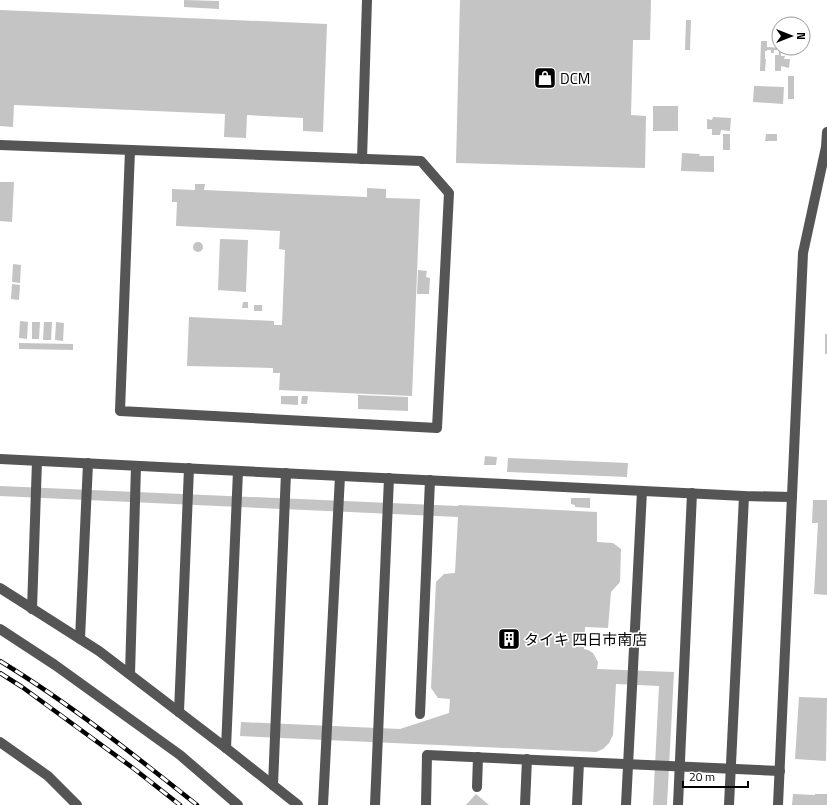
<svg xmlns="http://www.w3.org/2000/svg" width="827" height="805" font-family="'Titillium Web','Noto Sans JP',sans-serif">
  <style>
    .building { fill: #c4c4c4 }
    .lines { fill: none; stroke-linecap: round; stroke-linejoin: round }
    .minor { stroke: #555; stroke-width: 10 }
    .rail-casing { stroke: #000; stroke-width: 4.5 }
    .rail { stroke: #fff; stroke-width: 3; stroke-dasharray: 9; stroke-linecap: butt }
    .labels { text-anchor: middle; dominant-baseline: central; stroke-width: 3.5; stroke-linejoin: round; paint-order: stroke }
    .poi-label { font-size: 15px; fill: #000; stroke: #fff; text-anchor: start }
  </style>
  <rect width="100%" height="100%" fill="#fff"/>
  <g class="building">
    <polygon points="184,0 219,1 219,9 184,7"/>
    <polygon points="460,0 651,0 650,40 633,40 631,115 646,116 645,168 456,163"/>
    <polygon points="0,10 327,24 323,132 303,131 303,118 247,115 246,138 224,137 225,114 14,105 13,127 0,126"/>
    <polygon points="686,20 691,20 690,50 685,50"/>
    <polygon points="761,41 767,41 767,47 784,48 784,52 781,52 781,56 785,56 784,59 790,59 789,68 781,66 781,71 775,71 775,55 779,55 779,52 778,50 774,50 774,53 771,53 771,50 767,50 767,51 765,51 765,59 766,59 765,71 760,71"/>
    <rect x="788" y="76" width="6" height="23"/>
    <polygon points="754,86 784,87 783,104 753,102"/>
    <rect x="653" y="106" width="25" height="25"/>
    <polygon points="713,117 731,118 730,131 721,130 720,135 712,135 712,129 707,129 707,119 712,120"/>
    <rect x="723" y="134" width="7" height="16"/>
    <polygon points="766,134 777,134 777,141 765,141"/>
    <polygon points="682,153 700,154 699,156 714,156 714,172 681,171"/>
    <polygon points="0,182 14,182 12,222 0,221"/>
    <polygon points="195,184 205,184 204,190 367,197 367,188 386,189 386,198 420,199 412,396 279,390 280,373 273,373 273,368 187,366 189,317 274,321 274,325 282,325 285,250 279,249 280,231 176,226 177,202 172,202 172,189 195,190"/>
    <polygon points="220,239 248,240 246,292 218,290"/>
    <circle cx="198" cy="247" r="5"/>
    <polygon points="13,264 21,265 20,283 12,282"/>
    <polygon points="418,270 427,271 426,277 430,278 429,294 417,294"/>
    <polygon points="12,284 20,285 19,300 11,299"/>
    <polygon points="243,302 248,302 248,308 242,308"/>
    <rect x="254" y="305" width="8" height="6"/>
    <polygon points="20,321 28,322 27,339 19,338"/>
    <polygon points="32,322 40,322 39,339 32,339"/>
    <polygon points="44,322 52,322 51,340 43,340"/>
    <polygon points="56,322 64,323 63,341 55,340"/>
    <rect x="825" y="334" width="2" height="20"/>
    <polygon points="19,343 73,344 73,350 19,349"/>
    <polygon points="358,395 408,397 408,411 358,409"/>
    <polygon points="281,396 298,396 298,405 281,404"/>
    <polygon points="302,396 308,396 307,404 301,404"/>
    <polygon points="485,456 497,457 496,465 484,465"/>
    <polygon points="508,458 628,463 627,477 507,472"/>
    <polygon points="0,486 458,506 458,505 597,512 597,542 613,543 621,549 620,582 611,592 608,628 585,627 584,649 588,650 593,653 598,662 597,669 674,672 667,805 653,805 659,686 616,684 613,735 609,743 603,749 596,752 240,736 241,722 400,729 449,713 450,699 438,698 431,688 436,582 444,574 455,573 458,517 0,496"/>
    <polygon points="571,498 590,498 590,508 575,507 575,505 571,504"/>
    <polygon points="813,500 827,500 827,595 814,594 818,523 812,523"/>
    <polygon points="799,697 827,698 826,761 795,759"/>
    <polygon points="476,794 489,805 466,805"/>
    <polygon points="793,794 815,795 815,794 827,794 827,805 792,805"/>
  </g>
  <g class="lines">
    <g class="minor">
      <path d="M 0,145 C 140,150 281,156 421,161 L 449,193 L 437,428 L 120,411 L 130,150"/>
      <polyline points="362,159 367,0"/>
      <polyline points="0,459 744,496 792,497"/>
      <polyline points="0,588 99,651 226,748 298,805"/>
      <polyline points="32,609 37,461"/>
      <polyline points="0,629 55,665 180,755 238,805"/>
      <polyline points="80,639 88,463"/>
      <polyline points="130,674 136,466"/>
      <polyline points="179,712 189,468"/>
      <polyline points="420,714 430,480"/>
      <polyline points="0,742 48,776 77,805"/>
      <polyline points="226,748 238,471"/>
      <polyline points="273,785 286,473"/>
      <polyline points="477,787 478,757"/>
      <polyline points="323,805 340,476"/>
      <polyline points="375,805 389,478"/>
      <polyline points="426,805 427,755 780,771"/>
      <polyline points="525,805 527,759"/>
      <polyline points="577,805 579,762"/>
      <polyline points="626,805 642,491"/>
      <polyline points="678,805 692,493"/>
      <polyline points="729,805 744,496"/>
      <polyline points="778,805 803,253 826,147 827,132"/>
    </g>
    <g class="rail-casing">
      <g id="rail">
        <path d="M 0,661 C 69,703 133,754 197,805"/>
        <polyline points="0,673 22,687 133,768 180,805"/>
      </g>
    </g>
    <use href="#rail" class="rail"/>
  </g>
  <defs>
    <g id="shop-square" transform="scale(1.15)"><rect x="-9" y="-9" width="18" height="18" rx="4" fill="#000" stroke="#fff"/><path d="M-5-2.5h2.3a2.7 3.5 0 0 1 5.4 0H5L5.5 6h-11ZM-1.5-2.5h3a1.5 2.3 0 0 0-3 0Z" fill="#fff"/></g>
    <g id="building-square" transform="scale(1.15)"><rect x="-9" y="-9" width="18" height="18" rx="4" fill="#000" stroke="#fff"/><path d="M-4-6H4V6H1V3H-1V6H-4ZM-2.5-4.3h1.7v1.8h-1.7ZM.8-4.3h1.7v1.8H.8ZM-2.5-1h1.7V.8h-1.7ZM.8-1h1.7V.8H.8Z" fill="#fff"/></g>
  </defs>
  <g fill-rule="evenodd">
    <use href="#shop-square" x="545" y="78"/>
    <use href="#building-square" x="509" y="639"/>
  </g>
  <g class="labels">
    <g class="poi-label">
      <text x="560" y="78">DCM</text>
      <text x="524" y="639">タイキ 四日市南店</text>
    </g>
  </g>
  <g transform="translate(791 36) rotate(90)"><circle r="19" fill="#ffffff" stroke="#999999"/>
  <path d="M0-3L7 15L0 10L-7 15Z" fill="#000000"/>
  <text y="-6" font-size="11" font-weight="bold" text-anchor="middle" fill="#000000">N</text>
  </g>
  <path d="M683 781v6h65v-6" fill="none" stroke="#000000" stroke-width="2"/>
  <text x="689" y="781" font-size="12" fill="#000000" stroke="#ffffff" stroke-width="3" paint-order="stroke">20 m</text>
</svg>
